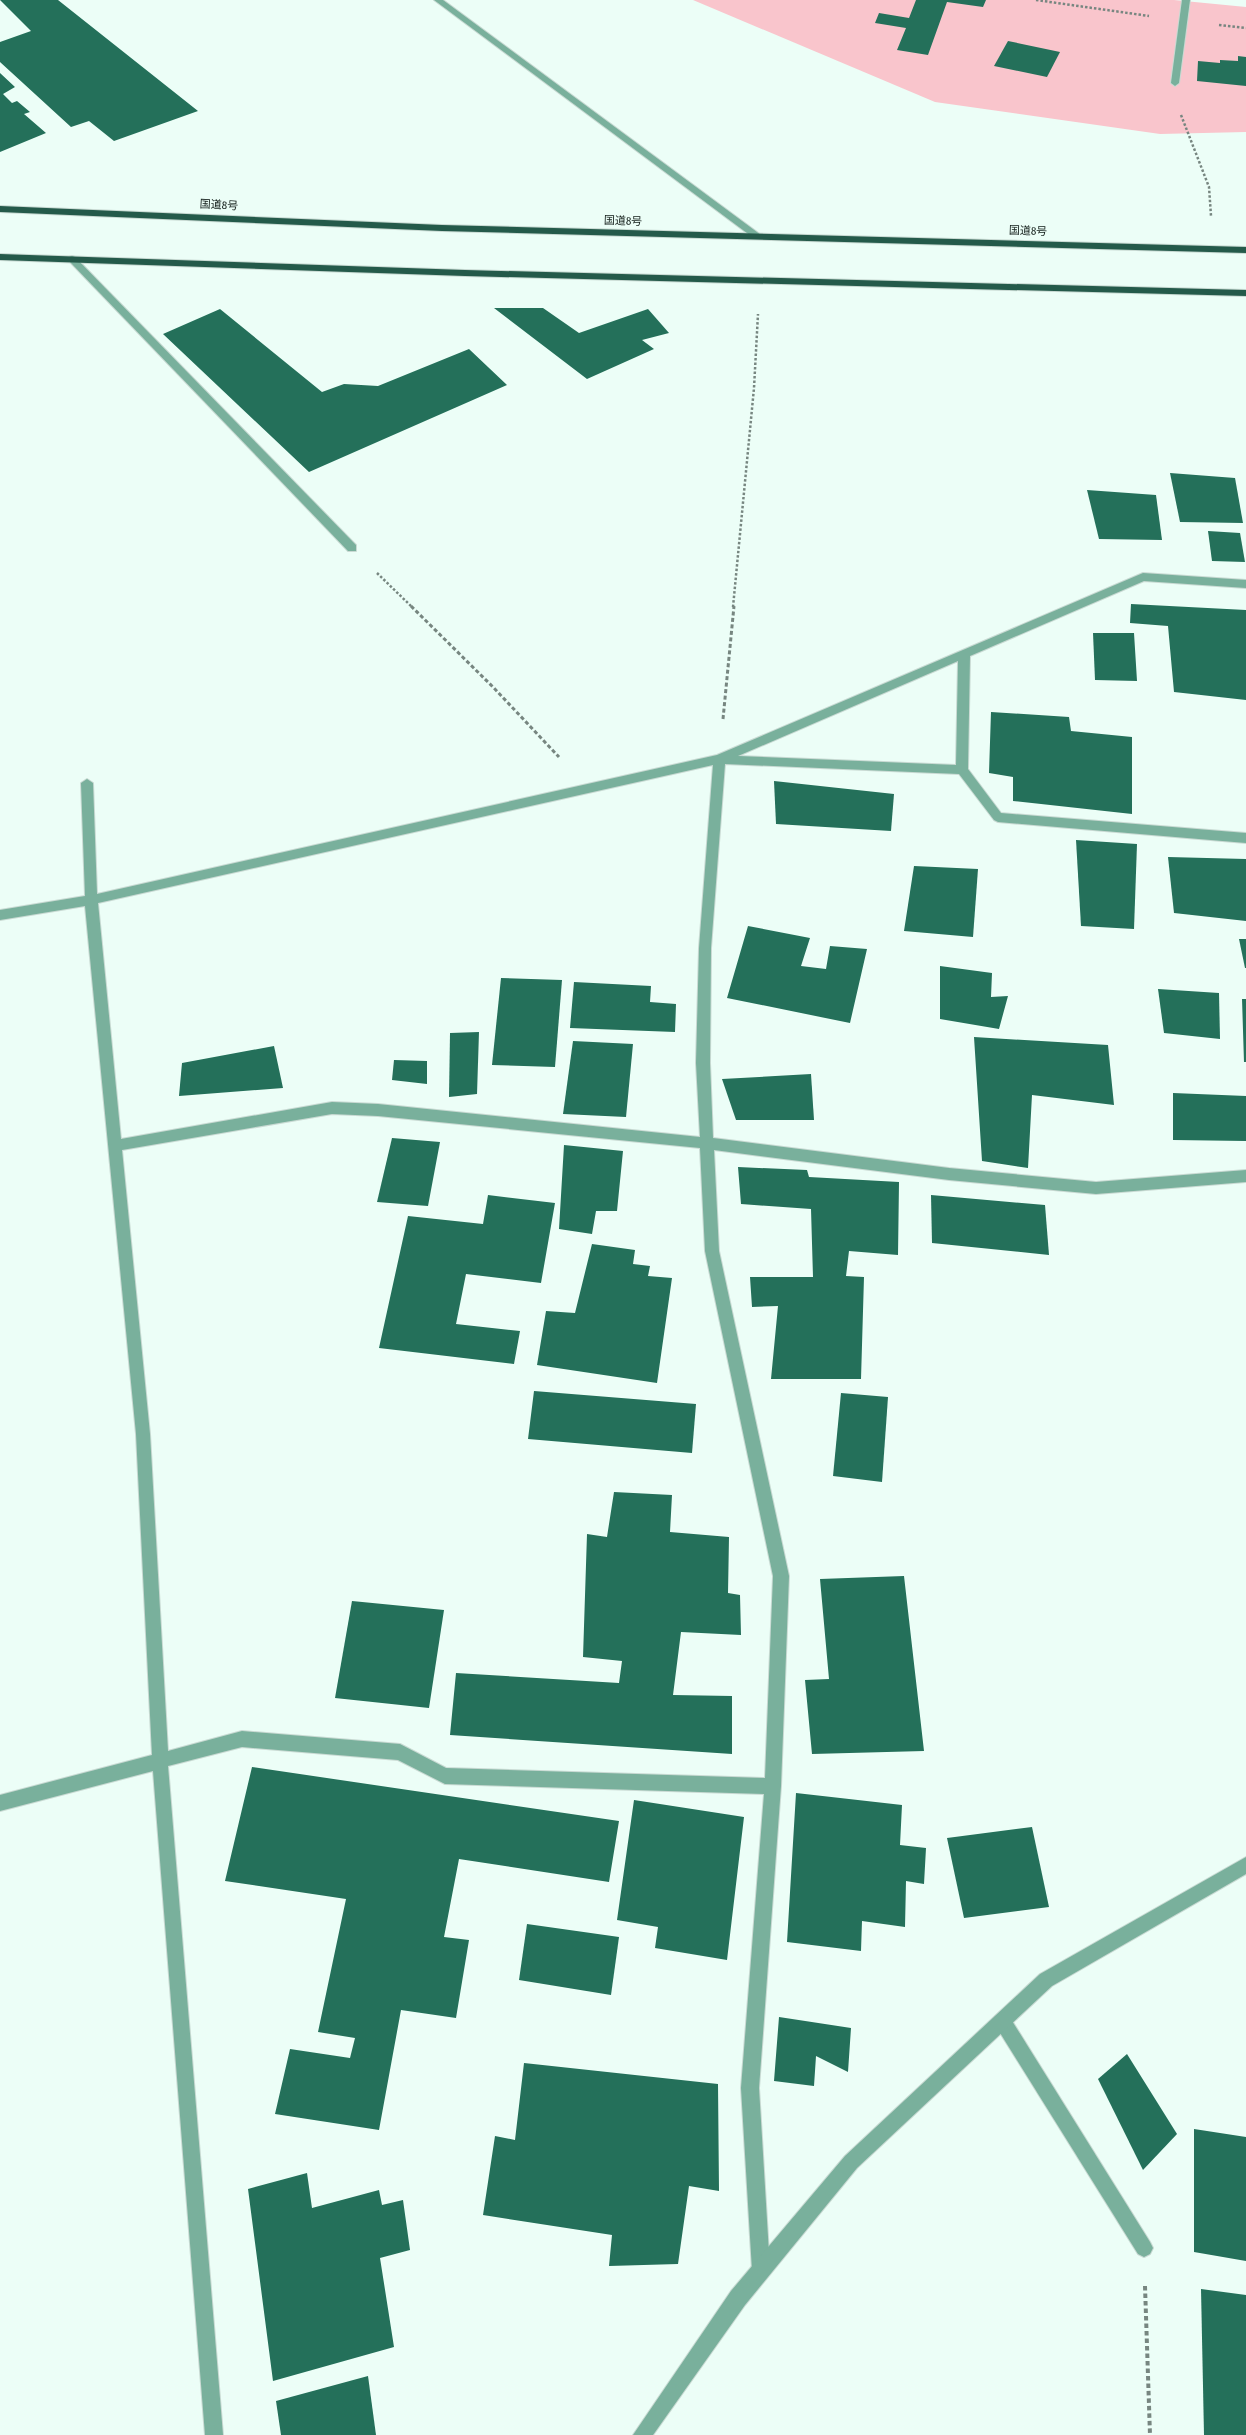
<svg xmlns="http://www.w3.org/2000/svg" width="1246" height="2435" font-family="'Fira Sans Condensed','Noto Sans JP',sans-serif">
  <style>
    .green { fill: #f9c5cc }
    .building { fill: #24705a }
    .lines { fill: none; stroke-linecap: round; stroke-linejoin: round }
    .minor-casing { stroke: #c9dad3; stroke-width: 2 }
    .tertiary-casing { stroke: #c9dad3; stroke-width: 2 }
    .trunk-casing { stroke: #c9dad3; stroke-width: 2 }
    .path-far2 { stroke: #778680; stroke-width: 2.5; stroke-dasharray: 2.5 2; stroke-linecap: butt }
    .path-far1 { stroke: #778680; stroke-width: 3; stroke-dasharray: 4 2.5; stroke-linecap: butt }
    .path { stroke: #778680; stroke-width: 4; stroke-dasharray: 4.5 3; stroke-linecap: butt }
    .minor { fill: #79b09c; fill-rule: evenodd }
    .tertiary { fill: #79b09c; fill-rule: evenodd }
    .trunk { fill: #245a4a; fill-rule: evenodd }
    .labels { text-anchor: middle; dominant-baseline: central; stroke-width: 5; stroke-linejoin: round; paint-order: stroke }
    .far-street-label { font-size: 11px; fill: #111c18; stroke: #ecfef7 }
  </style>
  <rect width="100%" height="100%" fill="#ecfef7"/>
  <polygon class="green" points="693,0 1174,0 1246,7 1246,132 1160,134 935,102"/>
  <g class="building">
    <polygon points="0,0 58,0 198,111 114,141 89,121 71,127 0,62 0,42 31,31"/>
    <polygon points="916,0 986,0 983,7 947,2 928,55 897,50 906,28 875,23 879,13 909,18"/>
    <polygon points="1008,41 1060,52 1047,77 994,66"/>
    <polygon points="1238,56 1246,57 1246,86 1197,81 1198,61 1220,63 1220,60 1238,61"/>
    <polygon points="0,73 15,87 3,94 12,103 17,101 30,112 24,114 46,133 0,152"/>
    <polygon points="494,308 543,308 579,333 648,309 669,333 642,340 654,349 587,379"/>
    <polygon points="220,309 322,392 344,384 378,386 469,349 507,385 309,472 163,334"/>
    <polygon points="1170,473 1235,478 1243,523 1180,522"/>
    <polygon points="1087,490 1156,495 1162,540 1099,539"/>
    <polygon points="1208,531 1240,533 1245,562 1212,561"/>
    <polygon points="1131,604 1246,610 1246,700 1174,692 1168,626 1130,623"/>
    <polygon points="1093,633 1134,633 1137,681 1095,680"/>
    <polygon points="991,712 1069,717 1071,731 1132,737 1132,814 1013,801 1013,777 989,773"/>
    <polygon points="774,781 894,794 891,831 776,824"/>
    <polygon points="1076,840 1137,844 1134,929 1081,926"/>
    <polygon points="1168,857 1246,859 1246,921 1174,913"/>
    <polygon points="914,866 978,869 973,937 904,931"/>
    <polygon points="748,926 810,938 801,966 826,969 830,946 867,949 850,1023 727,998"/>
    <polygon points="1239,939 1246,939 1246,968 1245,968"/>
    <polygon points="940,966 992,973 991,997 1008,996 999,1029 940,1019"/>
    <polygon points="501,978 562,980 555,1067 492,1065"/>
    <polygon points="574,982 651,986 650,1002 676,1004 675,1032 570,1028"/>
    <polygon points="1158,989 1219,993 1220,1039 1164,1033"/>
    <polygon points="1242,999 1246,999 1246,1062 1244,1062"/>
    <polygon points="479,1032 477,1094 449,1097 450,1033"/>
    <polygon points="974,1037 1108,1045 1114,1105 1032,1095 1028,1168 982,1161"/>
    <polygon points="573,1041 633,1044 626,1117 563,1114"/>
    <polygon points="274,1046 283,1088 179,1096 182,1063"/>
    <polygon points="394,1060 427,1061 427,1084 392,1080"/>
    <polygon points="811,1074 814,1120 736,1120 722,1079"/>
    <polygon points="1173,1093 1246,1096 1246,1141 1173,1140"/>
    <polygon points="392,1138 440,1142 428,1206 377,1202"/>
    <polygon points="564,1145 623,1151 617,1211 596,1211 592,1234 559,1229"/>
    <polygon points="738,1167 807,1170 809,1177 899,1182 898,1255 849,1251 846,1276 864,1277 861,1379 771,1379 778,1306 752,1307 750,1277 813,1277 811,1209 741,1204"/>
    <polygon points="488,1195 555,1203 541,1283 466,1274 456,1324 520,1331 514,1364 379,1348 408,1216 483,1224"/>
    <polygon points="931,1195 1045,1205 1049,1255 932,1243"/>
    <polygon points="592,1244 635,1250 633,1264 650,1266 648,1276 672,1278 657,1383 537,1365 546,1311 575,1313"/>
    <polygon points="534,1391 696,1404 692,1453 528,1439"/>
    <polygon points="841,1393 888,1397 882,1482 833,1476"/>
    <polygon points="614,1492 672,1495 670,1532 729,1537 728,1593 740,1595 741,1635 681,1632 673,1695 732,1696 732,1754 450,1735 456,1673 619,1683 622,1661 583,1657 587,1534 607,1537"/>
    <polygon points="904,1576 924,1751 812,1754 805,1680 829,1679 820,1579"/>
    <polygon points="352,1601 444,1610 429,1708 335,1698"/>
    <polygon points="252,1767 619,1821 609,1882 459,1859 444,1937 469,1940 456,2018 401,2010 379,2130 275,2114 290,2049 350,2058 355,2038 318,2032 346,1899 225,1881"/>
    <polygon points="796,1793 902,1805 900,1845 926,1848 924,1884 906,1881 905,1927 862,1921 861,1951 787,1942"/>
    <polygon points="634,1800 744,1817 727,1960 655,1948 658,1927 617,1920"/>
    <polygon points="1032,1827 1049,1907 964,1918 947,1838"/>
    <polygon points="527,1924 619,1937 611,1995 519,1980"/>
    <polygon points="779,2017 851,2028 848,2072 816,2056 814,2086 774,2081"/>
    <polygon points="1127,2054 1177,2134 1143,2170 1098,2079"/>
    <polygon points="524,2063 718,2084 719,2191 689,2186 678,2264 609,2266 612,2235 483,2215 495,2136 515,2140"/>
    <polygon points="1194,2129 1246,2137 1246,2261 1194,2252"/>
    <polygon points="307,2173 312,2208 379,2190 382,2205 403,2200 410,2250 380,2258 394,2347 273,2381 248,2189"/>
    <polygon points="1201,2289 1246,2295 1246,2435 1204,2435"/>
    <polygon points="368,2376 376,2435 281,2435 276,2401"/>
  </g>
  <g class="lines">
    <g class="minor-casing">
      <g id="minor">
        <polygon points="434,0 443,0 761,235 761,239 755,239"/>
        <polygon points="1182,0 1190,0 1179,83 1175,86 1171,83"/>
        <polygon points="72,256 75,257 356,545 356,551 348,551 69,261 69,257"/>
        <path d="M 1143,573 L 1246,580 L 1246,588 L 1144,581 L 970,656 L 968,769 L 1001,813 L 1246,833 L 1246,843 L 998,822 L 994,820 L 959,774 L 725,764 L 711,948 L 710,1063 L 713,1138 L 949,1168 L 1096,1182 L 1246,1170 L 1246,1182 L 1096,1194 L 949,1180 L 714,1150 L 719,1251 L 789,1576 L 781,1786 L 759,2088 L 770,2270 L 767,2276 L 761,2279 L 755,2276 L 752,2270 L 741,2088 L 764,1794 L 445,1784 L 398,1760 L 242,1747 L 168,1766 L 223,2435 L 205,2435 L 153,1771 L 0,1811 L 0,1795 L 152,1755 L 136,1434 L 85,906 L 0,920 L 0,910 L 85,896 L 81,783 L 87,779 L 93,783 L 97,894 L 717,755 ZM 958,661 L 956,765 L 738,756 ZM 713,765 L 699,948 L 696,1063 L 700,1137 L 378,1104 L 332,1102 L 121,1139 L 98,903 ZM 332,1114 L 378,1116 L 700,1148 L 705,1251 L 773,1576 L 765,1778 L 446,1768 L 400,1744 L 242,1731 L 168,1751 L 150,1434 L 122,1150 Z"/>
        <polygon points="1003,2013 1009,2016 1150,2242 1153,2248 1150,2254 1144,2257 1138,2254 997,2028 994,2022 997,2016"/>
      </g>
    </g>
    <g class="tertiary-casing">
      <polygon id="tertiary" points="1246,1857 1246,1874 1052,1986 857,2168 745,2305 653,2435 633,2435 731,2291 845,2156 1040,1974"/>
    </g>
    <g class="trunk-casing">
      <g id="trunk">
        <polygon points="0,206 442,225 1246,247 1246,253 442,231 0,212"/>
        <polygon points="0,254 465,270 1246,290 1246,296 465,276 0,260"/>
      </g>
    </g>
    <g class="path-far2">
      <polyline points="1036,0 1149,16"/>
      <polyline points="1219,25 1246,28"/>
      <polyline points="1181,115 1209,187 1211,216"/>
      <polyline points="377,573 412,607"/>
      <polyline points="733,607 754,388 758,314"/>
    </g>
    <g class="path-far1">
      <polyline points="411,606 493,687 559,757"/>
      <polyline points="723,719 734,606"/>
    </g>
    <polyline class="path" points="1145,2286 1150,2435"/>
    <use href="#minor" class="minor"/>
    <use href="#tertiary" class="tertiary"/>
    <use href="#trunk" class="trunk"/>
  </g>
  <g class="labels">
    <g class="far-street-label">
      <text transform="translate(219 205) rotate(3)">国道8号</text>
      <text transform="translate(623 221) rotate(2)">国道8号</text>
      <text transform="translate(1028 231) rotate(2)">国道8号</text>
    </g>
  </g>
</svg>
